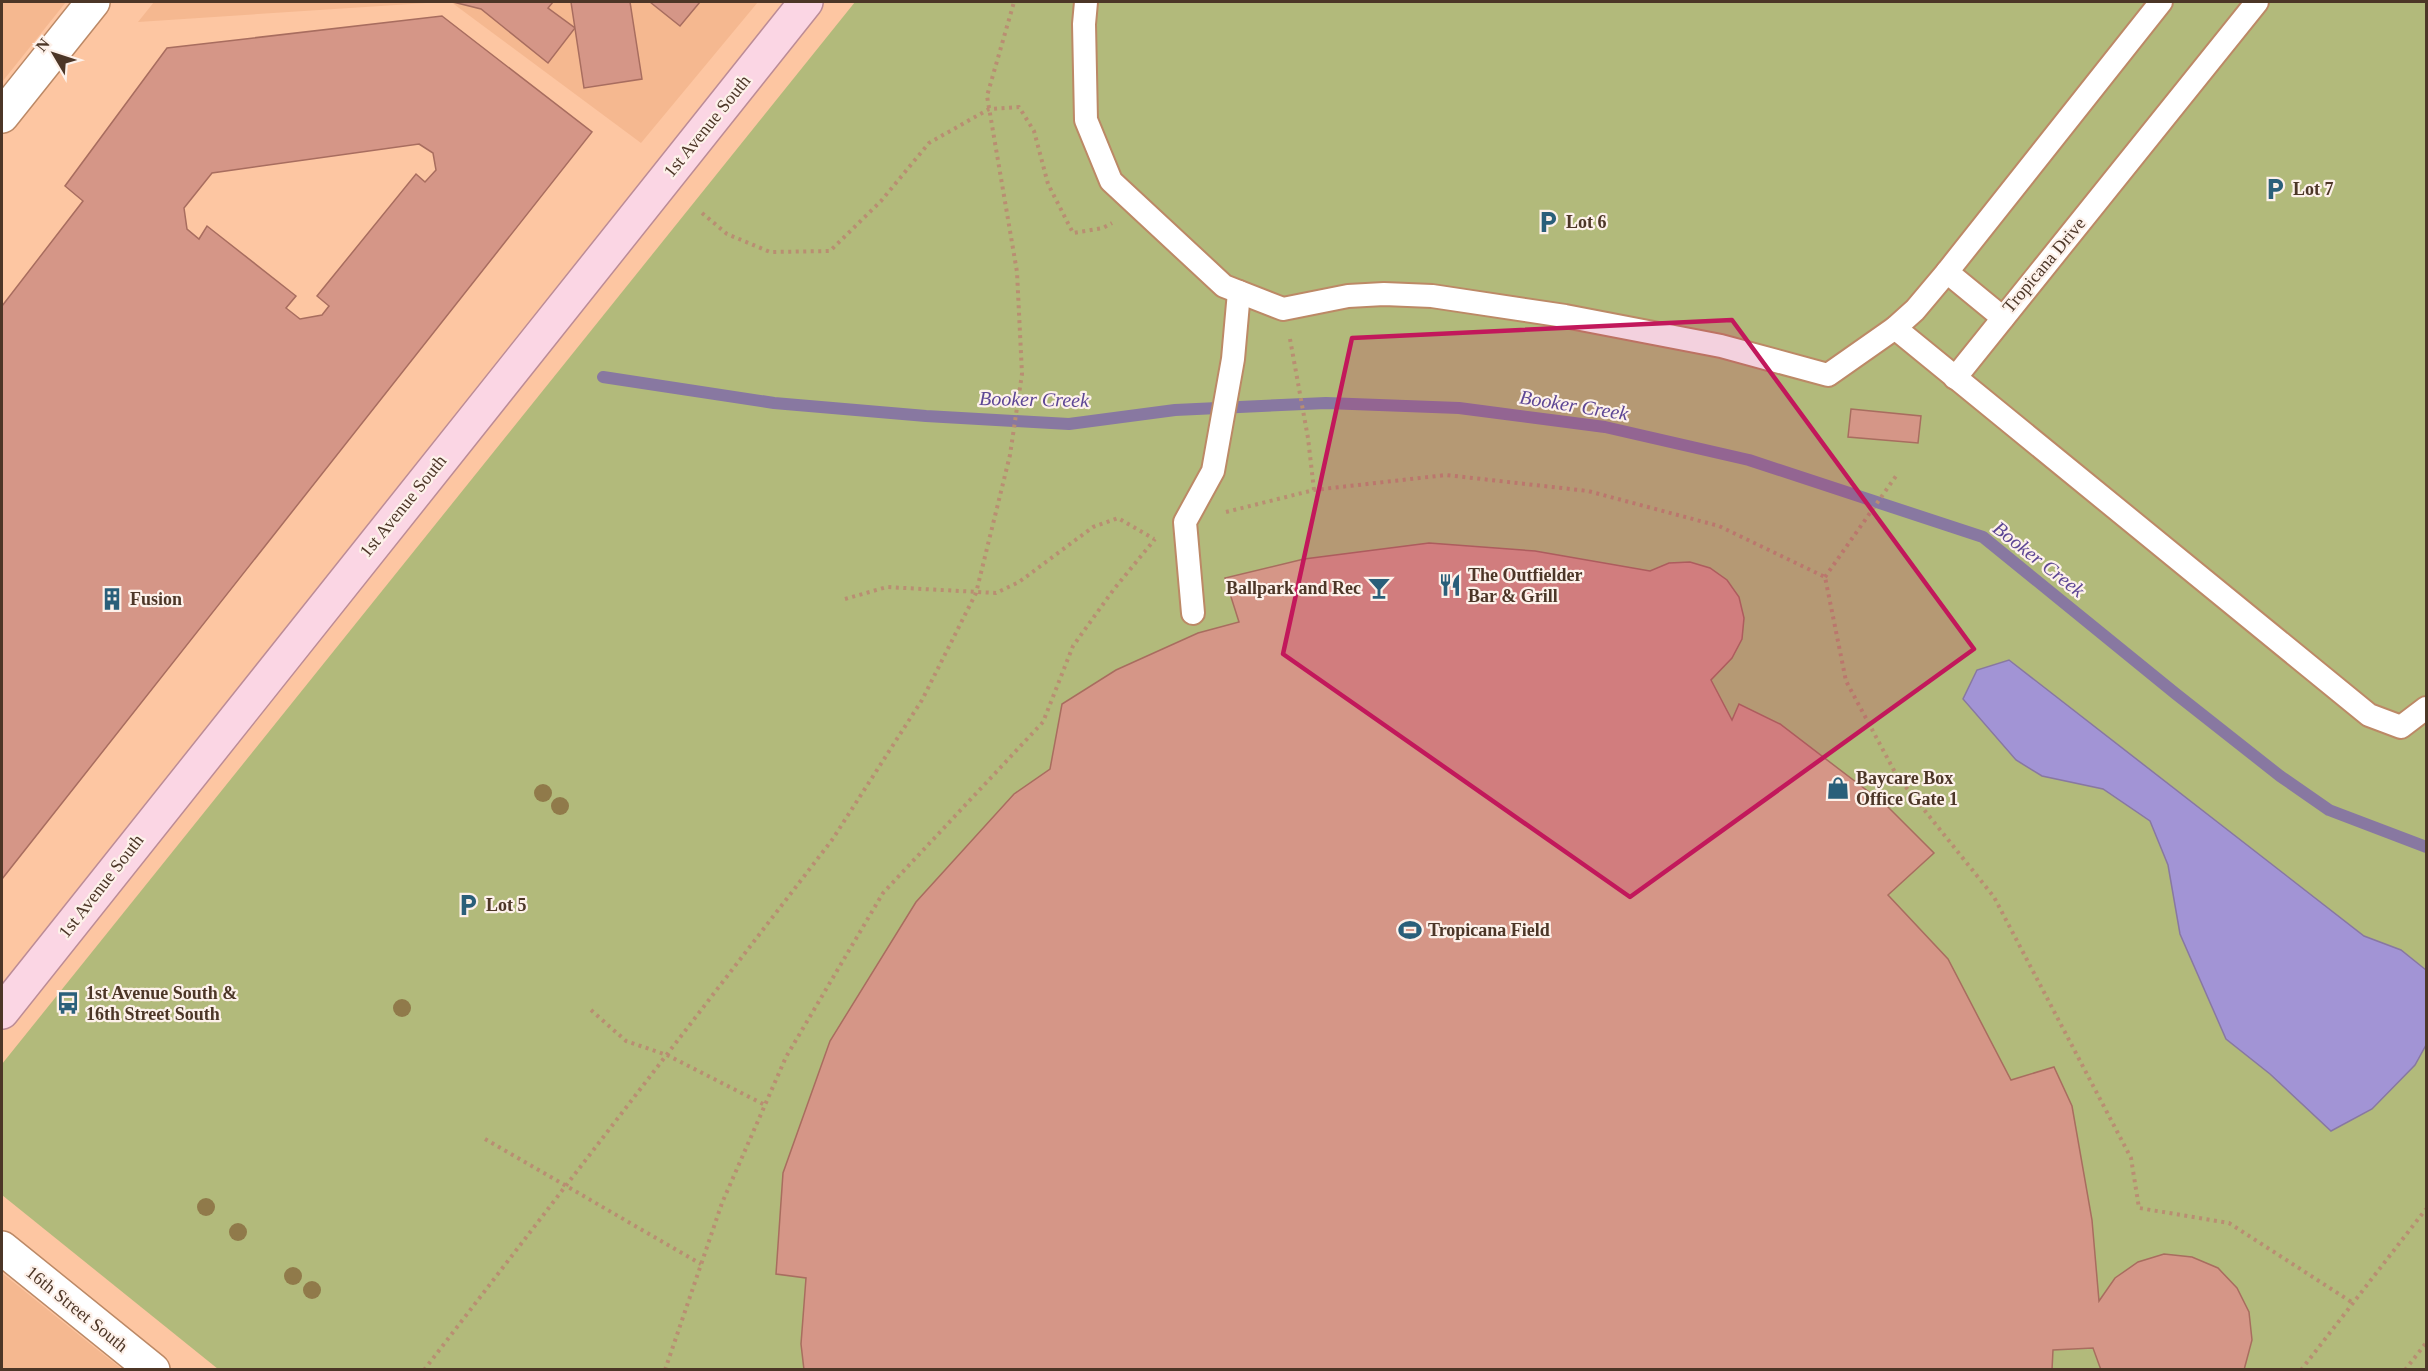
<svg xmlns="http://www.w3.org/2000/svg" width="2428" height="1371" font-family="'Times New Roman',serif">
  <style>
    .built { fill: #f5b890 }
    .green { fill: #b2ba7b }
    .water { fill: #a294d5; stroke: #8878a1; stroke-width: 1.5 }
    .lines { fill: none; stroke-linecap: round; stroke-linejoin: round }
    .stream { stroke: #8878a1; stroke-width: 12 }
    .building { fill: #d59687; stroke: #a86d5f; stroke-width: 1.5; fill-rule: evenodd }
    .service-casing { stroke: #bc8966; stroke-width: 26 }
    .tertiary-casing { stroke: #bc8966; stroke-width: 36 }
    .primary-casing { stroke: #bc8c96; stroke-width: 36 }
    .path { stroke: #b98e72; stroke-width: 4; stroke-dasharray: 3 4.5; stroke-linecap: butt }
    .service { stroke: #fff; stroke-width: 22 }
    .tertiary { stroke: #fff; stroke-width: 33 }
    .primary { stroke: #fbd6e4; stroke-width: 33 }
    .tree { fill: #907a4a }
    .marked { fill: #c2185b; fill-opacity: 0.2; stroke: #c2185b; stroke-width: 4.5; stroke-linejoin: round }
    .labels { text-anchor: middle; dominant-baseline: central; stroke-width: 4.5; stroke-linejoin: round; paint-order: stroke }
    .street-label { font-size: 18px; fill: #4c3627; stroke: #fdf1ea }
    .poi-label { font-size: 18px; font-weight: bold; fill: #4c3627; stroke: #fdf1ea; text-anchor: start }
    .water-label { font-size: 20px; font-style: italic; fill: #5d4695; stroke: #fdf1ea }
  </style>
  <rect width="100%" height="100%" fill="#fdc6a2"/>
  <g class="built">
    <polygon points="2,2 66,2 2,82"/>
    <polygon points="154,2 442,2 138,22"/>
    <polygon points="451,2 758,2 641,143"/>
    <polygon points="2,1273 94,1347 122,1369 2,1369"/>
  </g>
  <polygon class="green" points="855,2 2426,2 2426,1369 218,1369 2,1195 2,1064"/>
  <polygon class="water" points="2009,660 2364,936 2401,950 2426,970 2426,1045 2415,1065 2372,1109 2331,1131 2270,1074 2226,1039 2180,934 2168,865 2150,821 2103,789 2042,776 2016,760 1963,699 1977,670"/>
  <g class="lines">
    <polyline class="stream" points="603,377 774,403 926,416 1069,424 1175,410 1326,403 1459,408 1605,427 1749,460 1983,537 2176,694 2280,776 2329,810 2426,847"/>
  </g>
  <g class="building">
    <polygon points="453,2 553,2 548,8 575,28 548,63 481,9"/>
    <polygon points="571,2 630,2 642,79 584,88"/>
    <polygon points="650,2 700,2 680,26"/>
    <path d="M 442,16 L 592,132 L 2,879 L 2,306 L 83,201 L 65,186 L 167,48 ZM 419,144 L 433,153 L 436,170 L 425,182 L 416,174 L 317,296 L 329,306 L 322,315 L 300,319 L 286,308 L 296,296 L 207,226 L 199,239 L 187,229 L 184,208 L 212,173 Z"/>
    <polygon points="1851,409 1921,416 1918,443 1848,437"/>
    <polygon points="1429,543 1535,551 1650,571 1669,563 1690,562 1710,568 1727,580 1739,597 1744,618 1742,639 1732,658 1711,680 1732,720 1739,704 1780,724 1886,805 1934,853 1888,895 1948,959 2011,1080 2054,1067 2072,1106 2092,1220 2099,1301 2115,1278 2138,1262 2164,1254 2192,1257 2218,1268 2237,1288 2249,1312 2252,1340 2244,1370 2101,1370 2093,1348 2053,1350 2052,1370 804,1370 801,1344 806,1278 776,1274 783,1173 830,1041 916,902 1014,794 1050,769 1062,704 1116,670 1198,633 1239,622 1225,578 1304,559"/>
  </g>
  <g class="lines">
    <g class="service-casing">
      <g id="service">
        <polyline points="1086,2 1084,24 1086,120 1111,181 1224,286 1283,309 1348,296 1384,294 1432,296 1565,316 1721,346 1828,375 1895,328 1915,310 1947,272"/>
        <polyline points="2003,318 1947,272 2161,2"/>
        <polyline points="1895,328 2369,715 2401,727 2426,708"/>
        <polyline points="1955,378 2257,2"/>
        <polyline points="1193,613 1185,522 1213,471 1233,359 1239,292"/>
      </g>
    </g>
    <g class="tertiary-casing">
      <g id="tertiary">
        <polyline points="2,116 93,2"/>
        <polyline points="2,1248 153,1370"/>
      </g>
    </g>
    <g class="primary-casing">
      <polyline id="primary" points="2,1012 806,2"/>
    </g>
    <g class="path">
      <polyline points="702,213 727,234 770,252 830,251 881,201 929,143 989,109 1019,107 1034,131 1048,184 1073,233 1103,228 1112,223"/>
      <polyline points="1290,339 1308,438 1314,490"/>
      <polyline points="1226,512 1314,490 1446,475 1588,491 1719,526 1825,577 1846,681 1897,776 1994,897 2131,1158 2139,1208 2229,1223 2353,1303"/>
      <polyline points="1825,577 1896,476"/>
      <polyline points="845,599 887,587 996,593 1019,582 1093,527 1118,518 1154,539"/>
      <polyline points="591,1010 626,1041 667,1055 765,1105"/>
      <polyline points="485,1139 701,1264"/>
      <polyline points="424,1370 832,840 922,700 976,593 1010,455 1022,374 1017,272 987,96 1014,2"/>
      <polyline points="665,1370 722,1203 786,1057 883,893 1043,722 1073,646 1114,589 1155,539"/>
      <polyline points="2301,1370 2426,1209"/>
      <polyline points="2405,1370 2426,1343"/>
    </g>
    <use href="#service" class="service"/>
    <use href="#tertiary" class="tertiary"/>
    <use href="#primary" class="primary"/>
  </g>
  <g class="tree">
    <circle cx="543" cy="793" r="9"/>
    <circle cx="560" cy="806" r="9"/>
    <circle cx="402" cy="1008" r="9"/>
    <circle cx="206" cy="1207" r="9"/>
    <circle cx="238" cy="1232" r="9"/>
    <circle cx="293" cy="1276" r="9"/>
    <circle cx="312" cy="1290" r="9"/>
  </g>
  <path class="marked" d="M 1732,320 L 1974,649 L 1630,897 L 1283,654 L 1352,338 Z"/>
  <defs>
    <g id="parking-bare" transform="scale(1.8)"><path d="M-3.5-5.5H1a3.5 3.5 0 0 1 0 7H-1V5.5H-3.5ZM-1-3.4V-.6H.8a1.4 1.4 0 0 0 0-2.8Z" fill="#2a5f7a" stroke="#fdf1ea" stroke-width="2.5" paint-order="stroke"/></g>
    <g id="restaurant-bare" transform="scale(1.8)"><path d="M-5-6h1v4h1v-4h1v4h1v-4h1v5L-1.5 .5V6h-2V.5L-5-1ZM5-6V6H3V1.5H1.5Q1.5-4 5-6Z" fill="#2a5f7a" stroke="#fdf1ea" stroke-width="2.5" paint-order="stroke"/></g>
    <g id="bar-bare" transform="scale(1.8)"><path d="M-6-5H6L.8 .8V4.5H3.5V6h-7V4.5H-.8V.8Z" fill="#2a5f7a" stroke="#fdf1ea" stroke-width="2.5" paint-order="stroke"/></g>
    <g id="building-bare" transform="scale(1.8)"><path d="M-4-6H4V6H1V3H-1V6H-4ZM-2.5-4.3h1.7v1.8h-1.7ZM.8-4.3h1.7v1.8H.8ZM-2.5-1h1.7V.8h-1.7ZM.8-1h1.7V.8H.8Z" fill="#2a5f7a" stroke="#fdf1ea" stroke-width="2.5" paint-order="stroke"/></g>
    <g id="shop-bare" transform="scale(1.8)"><path d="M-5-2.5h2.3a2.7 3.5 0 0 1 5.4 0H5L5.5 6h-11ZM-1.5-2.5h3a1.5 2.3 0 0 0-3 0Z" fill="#2a5f7a" stroke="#fdf1ea" stroke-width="2.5" paint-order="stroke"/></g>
    <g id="stadium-bare" transform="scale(1.8)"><path d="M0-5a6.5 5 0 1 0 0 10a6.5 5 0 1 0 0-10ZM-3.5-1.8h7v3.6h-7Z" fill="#2a5f7a" stroke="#fdf1ea" stroke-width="2.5" paint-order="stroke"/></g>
    <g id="bus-bare" transform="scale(1.8)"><path d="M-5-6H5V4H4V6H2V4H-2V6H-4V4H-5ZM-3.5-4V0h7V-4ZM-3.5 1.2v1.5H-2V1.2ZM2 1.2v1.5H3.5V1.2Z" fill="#2a5f7a" stroke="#fdf1ea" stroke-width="2.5" paint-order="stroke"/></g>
  </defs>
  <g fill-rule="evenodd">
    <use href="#parking-bare" x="2275" y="189"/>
    <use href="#parking-bare" x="1548" y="222"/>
    <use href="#restaurant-bare" x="1450" y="585"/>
    <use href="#bar-bare" x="1379" y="588"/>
    <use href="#building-bare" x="112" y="599"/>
    <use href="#shop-bare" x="1838" y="788"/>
    <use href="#parking-bare" x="468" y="905"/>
    <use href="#stadium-bare" x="1410" y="930"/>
    <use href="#bus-bare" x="68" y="1003"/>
  </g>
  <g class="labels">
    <g class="street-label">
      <text transform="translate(707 126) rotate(-51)">1st Avenue South</text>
      <text transform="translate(2044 265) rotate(-50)">Tropicana Drive</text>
      <text transform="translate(403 506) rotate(-51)">1st Avenue South</text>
      <text transform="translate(101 886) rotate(-52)">1st Avenue South</text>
      <text transform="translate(77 1309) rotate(39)">16th Street South</text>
    </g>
    <g class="poi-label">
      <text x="2293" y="189">Lot 7</text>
      <text x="1566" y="222">Lot 6</text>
      <text x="1468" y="575">The Outfielder<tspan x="1468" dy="21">Bar &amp; Grill</tspan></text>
      <text x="1361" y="588" text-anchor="end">Ballpark and Rec</text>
      <text x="130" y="599">Fusion</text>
      <text x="1856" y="778">Baycare Box<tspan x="1856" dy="21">Office Gate 1</tspan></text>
      <text x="486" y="905">Lot 5</text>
      <text x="1428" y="930">Tropicana Field</text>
      <text x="86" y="993">1st Avenue South &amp;<tspan x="86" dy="21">16th Street South</tspan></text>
    </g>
    <g class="water-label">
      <text transform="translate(1034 399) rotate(1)">Booker Creek</text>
      <text transform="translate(1574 405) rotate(9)">Booker Creek</text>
      <text transform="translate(2039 559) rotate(38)">Booker Creek</text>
    </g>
  </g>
  <rect width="2428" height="1371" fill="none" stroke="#4c3627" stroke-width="6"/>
  <g transform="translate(54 54) rotate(309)" stroke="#fdf1ea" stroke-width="4.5" paint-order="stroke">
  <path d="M0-4.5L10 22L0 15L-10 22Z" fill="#4c3627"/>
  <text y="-9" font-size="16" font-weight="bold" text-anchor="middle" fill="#4c3627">N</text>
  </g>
</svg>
